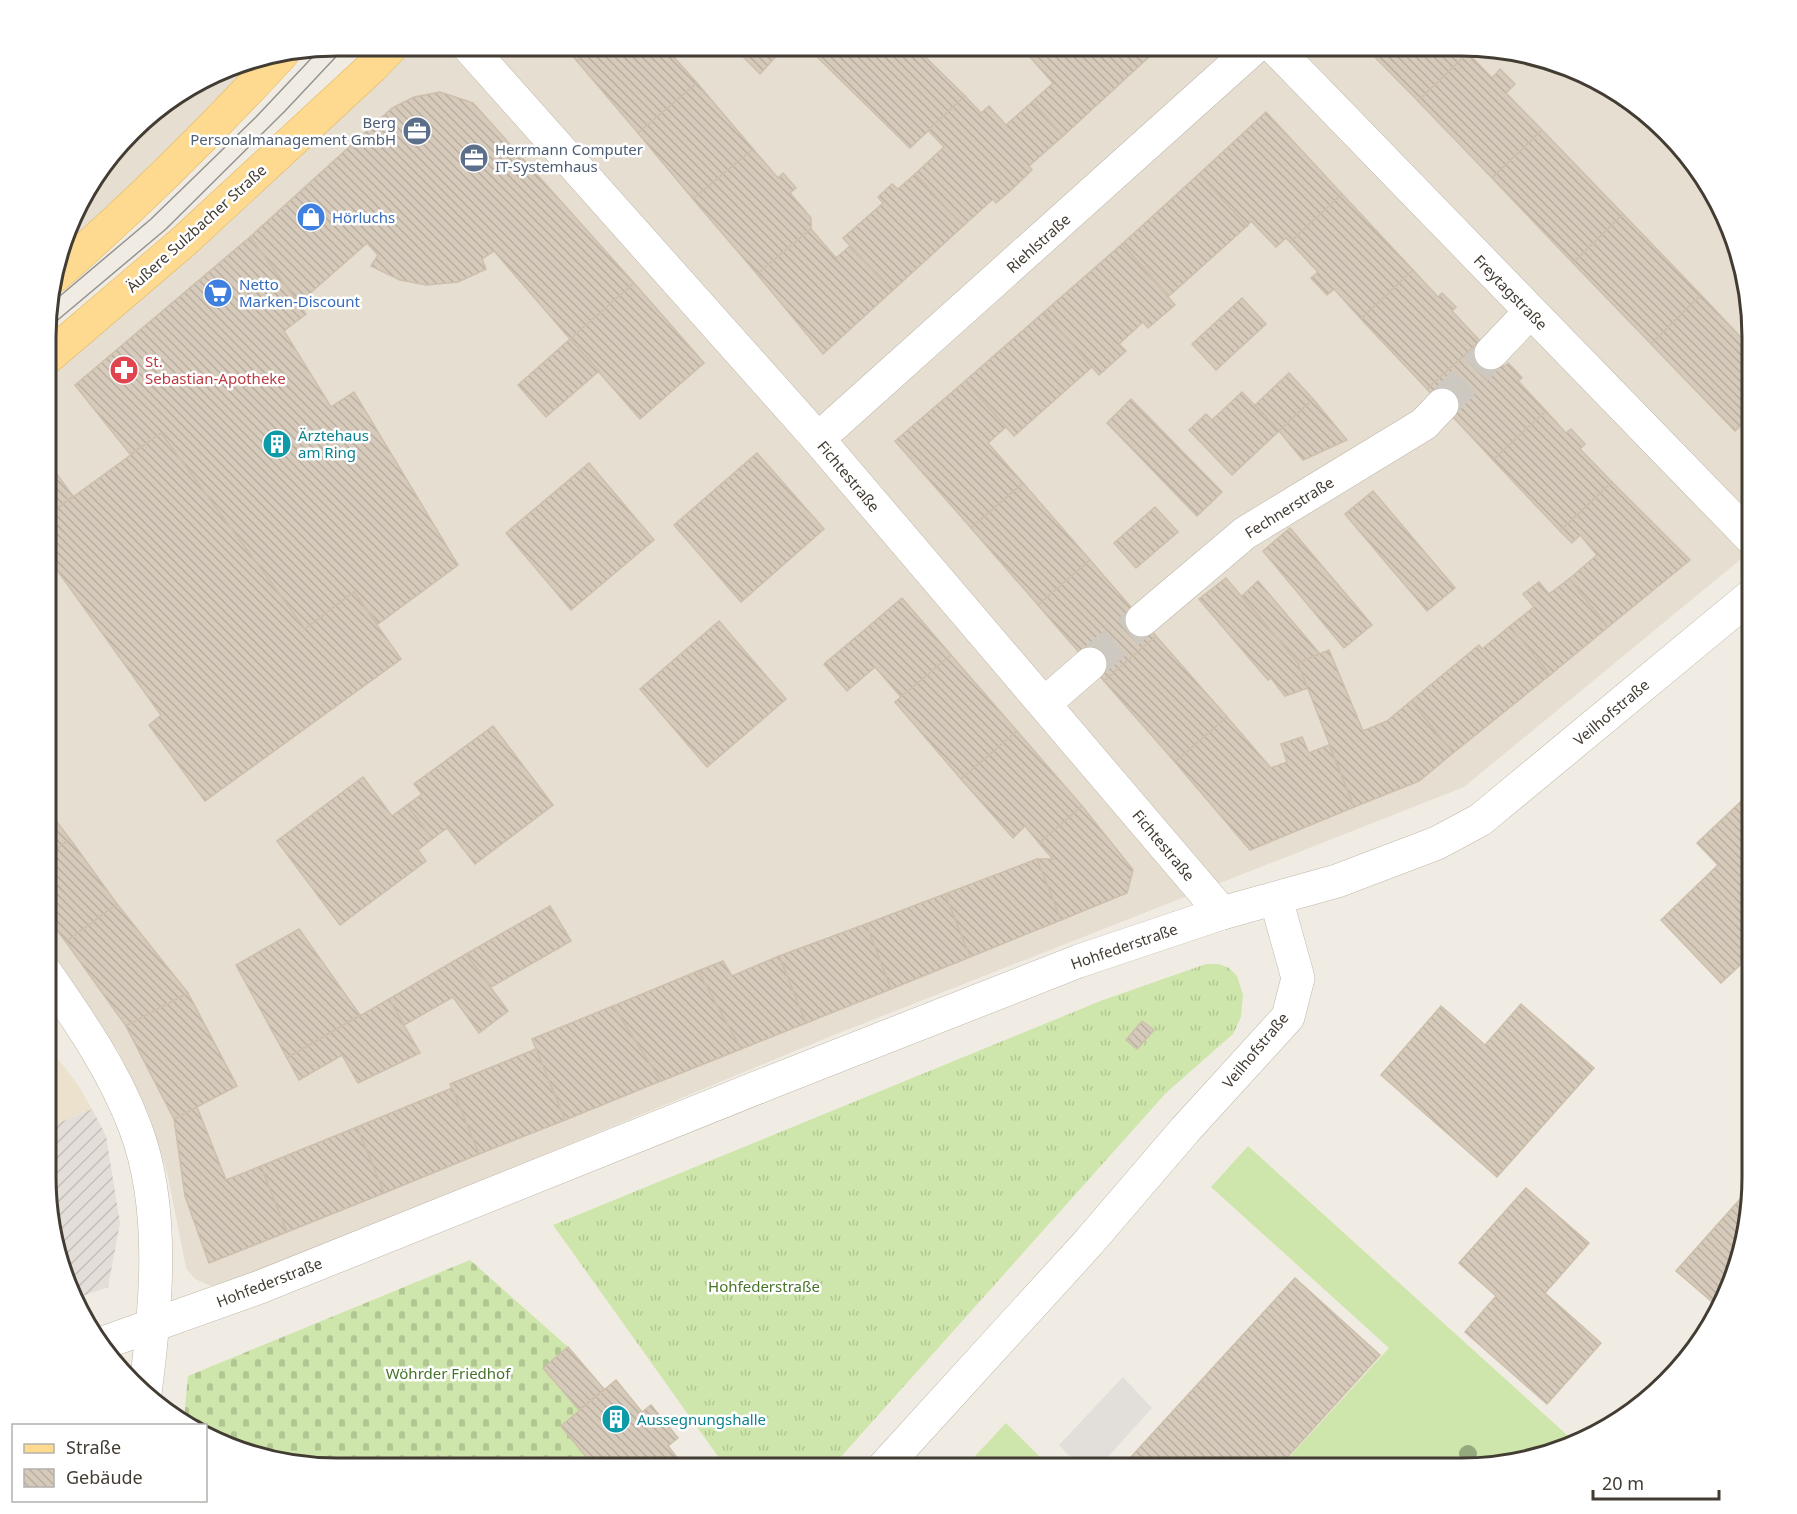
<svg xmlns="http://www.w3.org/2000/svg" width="1797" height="1514" font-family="'Noto Sans',sans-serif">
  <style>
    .residential { fill: #e5ded1 }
    .industrial { fill: url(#industrial-furrows) }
    .education { fill: #ebe1cc }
    .grass { fill: url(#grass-tufts) }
    .cemetery { fill: url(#cemetery-stones) }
    .garden { fill: #cee6ab }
    .parking { fill: #e2dfdb }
    .building { fill: url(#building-back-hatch); stroke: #cdbfac; stroke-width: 1.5 }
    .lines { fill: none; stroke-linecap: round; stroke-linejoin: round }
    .minor-tunnel { stroke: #cec9c0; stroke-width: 33; stroke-dasharray: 33 16; stroke-linecap: butt }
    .minor-casing { stroke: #bfb7a9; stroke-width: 34 }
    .major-casing { stroke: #e2b660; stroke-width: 34 }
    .minor { stroke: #fff; stroke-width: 33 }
    .major { stroke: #fdda90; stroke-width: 33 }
    .tram { stroke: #939393; stroke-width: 1.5 }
    .tree { fill: #94a97c }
    .labels { text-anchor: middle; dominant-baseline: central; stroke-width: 5; stroke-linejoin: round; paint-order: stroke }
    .service-label { font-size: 15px; fill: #4e5e75; stroke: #fff; text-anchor: end }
    .shop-label { font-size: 15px; fill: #366cbe; stroke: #fff; text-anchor: start }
    .street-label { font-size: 15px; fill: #433c33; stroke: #fff }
    .health-label { font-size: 15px; fill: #be3a42; stroke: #fff; text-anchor: start }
    .culture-label { font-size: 15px; fill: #0d838f; stroke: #fff; text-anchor: start }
    .park-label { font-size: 15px; fill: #477328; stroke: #fff }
    .rim { fill: none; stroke: #433c33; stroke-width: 3 }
  </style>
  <defs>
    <pattern id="industrial-furrows" width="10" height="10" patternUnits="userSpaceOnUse" patternTransform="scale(1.5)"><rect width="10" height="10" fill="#e3ded8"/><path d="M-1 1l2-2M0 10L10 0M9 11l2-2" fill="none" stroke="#c4bfba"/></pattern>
    <pattern id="grass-tufts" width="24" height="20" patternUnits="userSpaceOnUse" patternTransform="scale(1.5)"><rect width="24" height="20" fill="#cee6ab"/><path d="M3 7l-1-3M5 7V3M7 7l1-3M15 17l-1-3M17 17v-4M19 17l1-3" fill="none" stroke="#b2c694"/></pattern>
    <pattern id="cemetery-stones" width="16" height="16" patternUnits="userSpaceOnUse" patternTransform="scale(1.5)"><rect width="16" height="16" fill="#cee6ab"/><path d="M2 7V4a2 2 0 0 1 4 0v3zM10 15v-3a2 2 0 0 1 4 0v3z" fill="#b2c694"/></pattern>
    <pattern id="building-back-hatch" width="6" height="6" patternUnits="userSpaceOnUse" patternTransform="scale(1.5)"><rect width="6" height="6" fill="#d6cabb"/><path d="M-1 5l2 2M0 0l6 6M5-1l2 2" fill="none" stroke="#b9aea1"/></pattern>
  </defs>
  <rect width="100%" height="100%" fill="#f1ece3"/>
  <g class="residential">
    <polygon points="418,45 1480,46 1573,67 1667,131 1730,224 1751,317 1752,550 1464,787 824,1039 229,1285 211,1286 195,1279 186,1268 167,1172 148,1112 118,1051 46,950 47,367 181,255"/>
    <polygon points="262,57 61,257 84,191 144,117 242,61"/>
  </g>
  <polygon class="industrial" points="92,1109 106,1136 120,1223 108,1287 74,1299 67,1290 46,1197 46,1128"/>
  <polygon class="education" points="46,1043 78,1085 92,1109 46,1128"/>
  <polygon class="grass" points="1206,964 1219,964 1229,968 1237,976 1243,995 1241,1017 1233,1034 1166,1093 830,1469 727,1469 553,1225 1103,1000"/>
  <polygon class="cemetery" points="470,1260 568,1347 604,1389 616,1380 642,1412 651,1405 678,1438 668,1447 686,1469 336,1469 224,1447 206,1434 206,1426 193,1425 184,1419 188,1376"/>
  <g class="garden">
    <polygon points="1248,1146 1577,1444 1573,1447 1480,1468 1279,1468 1389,1348 1211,1187"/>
    <polygon points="1006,1423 1052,1469 963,1469"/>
  </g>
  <polygon class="parking" points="1123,1377 1152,1408 1097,1469 1082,1469 1059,1445"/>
  <g class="building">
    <polygon points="563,45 595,45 577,61"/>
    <polygon points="595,45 663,45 697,83 638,133 577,61"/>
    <polygon points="732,45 786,45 760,74"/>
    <polygon points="805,45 913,45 965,96 910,148"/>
    <polygon points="1022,45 1162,45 1063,136 1032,102 1053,83 1021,47"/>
    <polygon points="1364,46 1461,46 1468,53 1418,101"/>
    <polygon points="1468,53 1492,78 1500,69 1515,84 1506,93 1542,130 1492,178 1418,101"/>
    <polygon points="697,83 753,149 693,199 638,133"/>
    <polygon points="440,92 473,103 634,283 570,339 494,251 482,259 486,269 458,282 427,285 400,280 371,266 378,255 367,243 299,303 250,237 392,108 414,97"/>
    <polygon points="182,95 118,156 115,152 144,117"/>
    <polygon points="965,96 981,113 989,106 1006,125 1032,102 1063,136 1029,166 1032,170 1011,190 996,203 993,199 963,226 915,174 944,147 928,130"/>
    <polygon points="1266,112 1342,194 1290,242 1286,238 1276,247 1251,221 1247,226 1199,174"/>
    <polygon points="1542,130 1623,214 1573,263 1492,178"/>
    <polygon points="753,149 778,178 783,173 796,188 790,193 811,218 811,229 757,274 693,199"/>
    <polygon points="115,152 118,156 101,169"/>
    <polygon points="915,174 963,226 892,291 843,238 883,203 878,197 892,184 898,189"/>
    <polygon points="1199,174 1247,226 1169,296 1122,244"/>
    <polygon points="1342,194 1413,270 1361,319 1334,289 1327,295 1311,278 1318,272 1290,242"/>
    <polygon points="1623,214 1701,295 1651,344 1573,263"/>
    <polygon points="811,229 836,258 850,246 892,291 823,354 757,274"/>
    <polygon points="250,237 306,314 284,331 331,407 354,392 458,565 378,624 354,592 305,629 161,433 130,454 75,385"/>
    <polygon points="1122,244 1175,305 1148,328 1143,322 1119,344 1126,351 1099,375 1044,312"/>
    <polygon points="1413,270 1438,297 1442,293 1456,307 1452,311 1480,341 1427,389 1361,319"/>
    <polygon points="634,283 704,363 640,419 570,339"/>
    <polygon points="1701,295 1751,348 1751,416 1735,431 1651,344"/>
    <polygon points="1242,298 1266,324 1216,370 1192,344"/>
    <polygon points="1044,312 1092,367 1014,436 965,381"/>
    <polygon points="570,339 599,371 546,417 518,385"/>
    <polygon points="1480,341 1504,367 1508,363 1515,370 1522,378 1518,381 1546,411 1493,460 1427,389"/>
    <polygon points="1289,373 1313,399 1279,431 1255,405"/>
    <polygon points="965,381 1006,427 988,443 1023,483 971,528 895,441"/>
    <polygon points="1242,392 1279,431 1232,475 1189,430 1206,414 1212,420"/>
    <polygon points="1131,399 1222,492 1197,516 1107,423"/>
    <polygon points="1313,399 1347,440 1303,460 1279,431"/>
    <polygon points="1546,411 1566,433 1571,429 1585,444 1580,449 1612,482 1560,531 1493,460"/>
    <polygon points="161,433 305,629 354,592 401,659 205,801 149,725 161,715 47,556 47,516"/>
    <polygon points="757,453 824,529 741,602 674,525"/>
    <polygon points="47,461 73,496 47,516"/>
    <polygon points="589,463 654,540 571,610 506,533"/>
    <polygon points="1612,482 1690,560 1608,627 1569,579 1597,555 1580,535 1572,543 1560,531"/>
    <polygon points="1023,483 1090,560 1038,605 971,528"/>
    <polygon points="1373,491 1455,588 1427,611 1345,514"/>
    <polygon points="1155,507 1178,532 1136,568 1114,543"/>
    <polygon points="1290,528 1372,625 1344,648 1263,551"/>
    <polygon points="1090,560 1156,636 1104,681 1038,605"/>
    <polygon points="1226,578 1298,663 1308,688 1285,696 1271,678 1268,680 1199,599"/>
    <polygon points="1569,579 1608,627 1550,675 1510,626 1534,607 1523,594 1539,582 1549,594"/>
    <polygon points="1258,581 1320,654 1298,663 1242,596"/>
    <polygon points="902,598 951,655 901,697 875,667 847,691 824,664"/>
    <polygon points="719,621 786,699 707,767 640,689"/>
    <polygon points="1510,626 1550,675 1453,753 1411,701 1479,645 1482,649"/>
    <polygon points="1156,636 1227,717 1175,762 1104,681"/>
    <polygon points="1329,650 1363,731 1387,721 1411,701 1453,753 1419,781 1354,807 1298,663"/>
    <polygon points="951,655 1017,731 961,779 895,702"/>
    <polygon points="1227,717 1271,768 1287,762 1281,744 1302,737 1309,753 1329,745 1354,807 1250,850 1175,762"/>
    <polygon points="493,726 553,805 475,864 447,828 432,839 407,805 422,794 414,784"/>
    <polygon points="1017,731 1082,806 1039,843 1025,826 1013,838 961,779"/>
    <polygon points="363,777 392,816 407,805 432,839 418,850 426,861 340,925 277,841"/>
    <polygon points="1752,791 1752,904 1743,913 1752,922 1752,954 1721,983 1661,920 1718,865 1697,843"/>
    <polygon points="1082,806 1133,870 1127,893 1061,920 1037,859 1053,859 1039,843"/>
    <polygon points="46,808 70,839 46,857"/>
    <polygon points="70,839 117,904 66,942 46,916 46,857"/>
    <polygon points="1037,859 1061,920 970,957 945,894"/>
    <polygon points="945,894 970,957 891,989 866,924"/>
    <polygon points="117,904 188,993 126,1026 66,942"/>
    <polygon points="550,906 571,941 491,987 466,954"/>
    <polygon points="866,924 891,989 806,1023 779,956"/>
    <polygon points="299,929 360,1015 287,1058 236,965"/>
    <polygon points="466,954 508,1011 479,1033 453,997 404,1025 389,999"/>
    <polygon points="779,956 806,1023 741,1049 698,971 723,961 732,976"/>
    <polygon points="698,971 741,1049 661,1081 613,1006"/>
    <polygon points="188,993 237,1086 174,1119 126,1026"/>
    <polygon points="389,999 420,1053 358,1083 342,1055 299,1080 287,1058"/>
    <polygon points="1521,1004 1594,1068 1497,1177 1381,1075 1441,1006 1485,1045"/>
    <polygon points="613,1006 661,1081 565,1120 532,1039"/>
    <polygon points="1142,1021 1154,1030 1137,1049 1126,1040"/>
    <polygon points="536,1049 565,1120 479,1154 450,1084"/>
    <polygon points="452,1088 479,1154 384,1193 357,1127"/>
    <polygon points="197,1107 226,1180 261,1166 287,1232 209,1263 185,1196 174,1119"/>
    <polygon points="357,1127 384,1193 287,1232 261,1166"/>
    <polygon points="1526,1188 1589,1243 1545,1293 1601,1343 1547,1404 1465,1332 1496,1296 1459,1263"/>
    <polygon points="1750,1188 1730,1290 1718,1307 1676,1271"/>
    <polygon points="1295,1278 1380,1355 1282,1463 1276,1469 1120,1469"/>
    <polygon points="568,1347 604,1389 579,1410 543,1368"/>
    <polygon points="616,1380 642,1412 651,1405 678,1438 668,1446 686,1469 596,1469 561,1426"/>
    <polygon points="438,1455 449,1469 420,1469"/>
  </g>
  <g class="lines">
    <g class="minor-tunnel">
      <polyline points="1442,405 1491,353"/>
      <polyline points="1090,664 1142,620"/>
    </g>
    <g class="minor-casing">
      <g id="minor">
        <polyline points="467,45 818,439 1222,913"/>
        <polyline points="1272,45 1752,539"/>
        <polyline points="1491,353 1530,312"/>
        <polyline points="818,439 1257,45"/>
        <polyline points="1142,620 1245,533 1424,424 1442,405"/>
        <polyline points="1044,704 1090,664"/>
        <path d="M 46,973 C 80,1022 114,1071 135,1127 C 166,1208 156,1309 145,1393"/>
        <polyline points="103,1343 260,1287 771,1082 1079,961 1222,913 1337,881 1437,843 1480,820 1752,595"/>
        <polyline points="882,1469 1089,1242 1185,1130 1288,1017 1298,978 1276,899"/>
      </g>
    </g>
    <g class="major-casing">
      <g id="major">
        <path d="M 55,276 C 135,206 210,132 282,54"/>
        <polyline points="47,358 183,242 372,67 393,45"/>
      </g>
    </g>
    <use href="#minor" class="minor"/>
    <use href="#major" class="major"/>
    <g class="tram">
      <polyline points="48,306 151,219 256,117 322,47"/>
      <polyline points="47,329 166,229 285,111 347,45"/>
    </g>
  </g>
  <circle class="tree" cx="1468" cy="1454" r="9"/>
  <defs>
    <g id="office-disc" transform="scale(1.5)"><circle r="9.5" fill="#5c6f8a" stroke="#fff"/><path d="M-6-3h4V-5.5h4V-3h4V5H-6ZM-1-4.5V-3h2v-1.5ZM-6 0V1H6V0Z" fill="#fff"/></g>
    <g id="shop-disc" transform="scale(1.5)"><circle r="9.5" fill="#3f7fe0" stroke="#fff"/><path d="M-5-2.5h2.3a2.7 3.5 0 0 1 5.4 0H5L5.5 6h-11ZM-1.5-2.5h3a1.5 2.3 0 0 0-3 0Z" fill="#fff"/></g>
    <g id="supermarket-disc" transform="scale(1.5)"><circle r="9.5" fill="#3f7fe0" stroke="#fff"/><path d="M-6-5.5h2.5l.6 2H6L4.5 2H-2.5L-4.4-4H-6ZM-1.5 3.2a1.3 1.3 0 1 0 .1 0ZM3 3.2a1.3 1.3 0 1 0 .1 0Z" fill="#fff"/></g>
    <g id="pharmacy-disc" transform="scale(1.5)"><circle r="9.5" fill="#e0444e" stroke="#fff"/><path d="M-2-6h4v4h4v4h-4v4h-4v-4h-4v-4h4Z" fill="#fff"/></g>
    <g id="building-disc" transform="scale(1.5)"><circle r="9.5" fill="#0f9aa8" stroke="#fff"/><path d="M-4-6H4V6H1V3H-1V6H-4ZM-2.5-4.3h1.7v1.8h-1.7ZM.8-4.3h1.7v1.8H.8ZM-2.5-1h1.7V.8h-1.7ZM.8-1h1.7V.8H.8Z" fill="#fff"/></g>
  </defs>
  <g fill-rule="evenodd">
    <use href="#office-disc" x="417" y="131"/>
    <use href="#office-disc" x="474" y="158"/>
    <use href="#shop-disc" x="311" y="217"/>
    <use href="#supermarket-disc" x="218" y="293"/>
    <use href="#pharmacy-disc" x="124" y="370"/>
    <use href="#building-disc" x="277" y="444"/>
    <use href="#building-disc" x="616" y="1419"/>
  </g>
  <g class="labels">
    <g class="service-label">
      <text x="396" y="122">Berg<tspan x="396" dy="17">Personalmanagement GmbH</tspan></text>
      <text x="495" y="149" text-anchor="start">Herrmann Computer<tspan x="495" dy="17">IT-Systemhaus</tspan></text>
    </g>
    <g class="shop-label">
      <text x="332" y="217">Hörluchs</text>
      <text x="239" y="284">Netto<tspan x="239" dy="17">Marken-Discount</tspan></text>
    </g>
    <g class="street-label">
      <text transform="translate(196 228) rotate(-42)">Äußere Sulzbacher Straße</text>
      <text transform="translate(1038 243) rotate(-42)">Riehlstraße</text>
      <text transform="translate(1511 292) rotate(46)">Freytagstraße</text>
      <text transform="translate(849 476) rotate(50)">Fichtestraße</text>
      <text transform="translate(1289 507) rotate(-32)">Fechnerstraße</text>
      <text transform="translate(1611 712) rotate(-40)">Veilhofstraße</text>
      <text transform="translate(1164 845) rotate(50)">Fichtestraße</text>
      <text transform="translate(1124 946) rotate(-19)">Hohfederstraße</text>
      <text transform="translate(1255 1050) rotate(-50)">Veilhofstraße</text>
      <text transform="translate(269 1282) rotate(-21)">Hohfederstraße</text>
    </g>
    <g class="health-label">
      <text x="145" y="361">St.<tspan x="145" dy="17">Sebastian-Apotheke</tspan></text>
    </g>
    <g class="culture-label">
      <text x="298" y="435">Ärztehaus<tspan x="298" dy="17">am Ring</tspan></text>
      <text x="637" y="1419">Aussegnungshalle</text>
    </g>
    <g class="park-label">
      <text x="764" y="1286">Hohfederstraße</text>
      <text x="448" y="1373">Wöhrder Friedhof</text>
    </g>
  </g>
  <path d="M0 0H1797V1514H0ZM337 56H1461A281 281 0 0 1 1742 337V1177A281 281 0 0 1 1461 1458H337A281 281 0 0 1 56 1177V337A281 281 0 0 1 337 56Z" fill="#fff" fill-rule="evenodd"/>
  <path class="rim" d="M337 56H1461A281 281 0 0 1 1742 337V1177A281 281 0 0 1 1461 1458H337A281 281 0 0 1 56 1177V337A281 281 0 0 1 337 56Z"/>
  <rect x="12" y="1424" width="195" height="78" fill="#ffffff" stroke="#b4b1ad" stroke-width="1.5"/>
  <rect x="24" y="1444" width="30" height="9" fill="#fdda90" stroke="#b4b1ad" stroke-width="1.5"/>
  <text x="66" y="1454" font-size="18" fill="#433c33">Straße</text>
  <rect x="24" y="1469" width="30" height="18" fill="url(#building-back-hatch)" stroke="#b4b1ad" stroke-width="1.5"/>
  <text x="66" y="1484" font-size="18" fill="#433c33">Gebäude</text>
  <path d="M1593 1490v9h126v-9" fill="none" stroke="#433c33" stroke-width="3"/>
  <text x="1602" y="1490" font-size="18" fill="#433c33" stroke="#ffffff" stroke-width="4.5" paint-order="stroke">20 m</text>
</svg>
